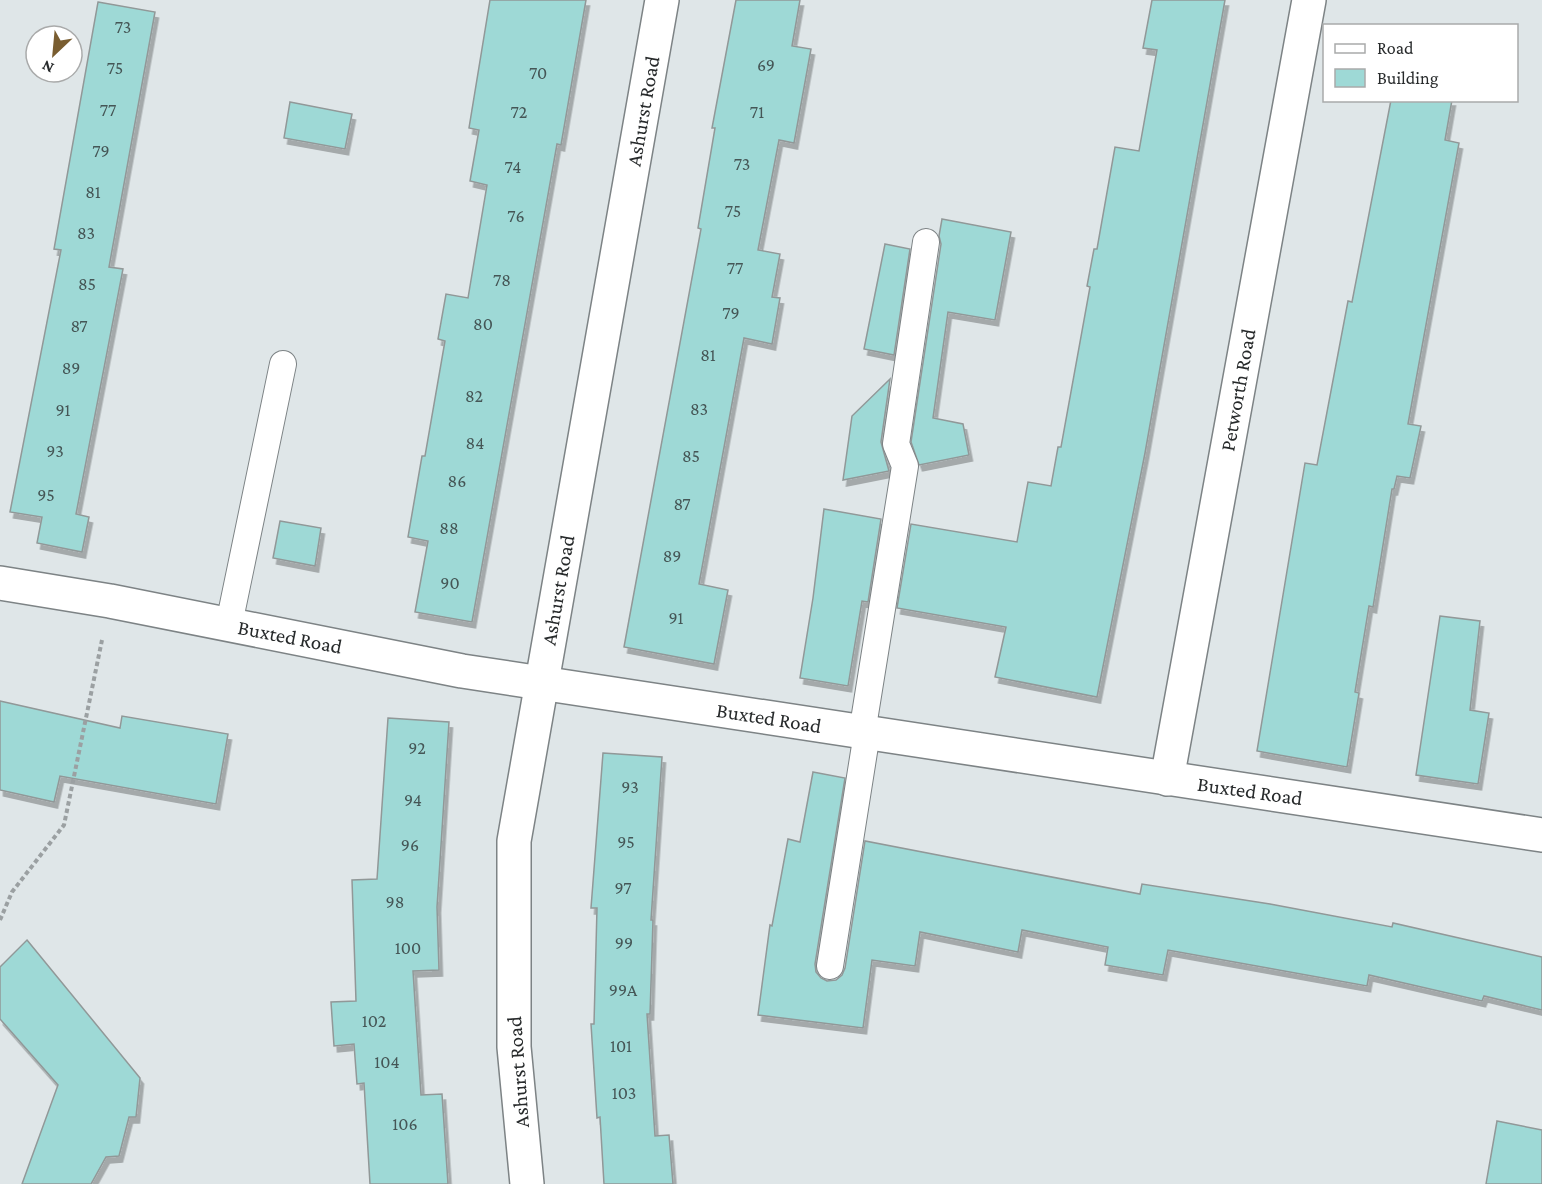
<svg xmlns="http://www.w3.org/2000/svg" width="1542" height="1184" font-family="'Crimson Pro',serif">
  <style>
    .building { fill: #9ed9d6; stroke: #919898; stroke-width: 1.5; filter: url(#shadow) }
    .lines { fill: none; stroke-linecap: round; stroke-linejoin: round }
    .service-casing { stroke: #7d8385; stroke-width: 28 }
    .minor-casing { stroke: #7d8385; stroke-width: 36 }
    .path { stroke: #9ba0a2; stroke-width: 4; stroke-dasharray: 4.5 3; stroke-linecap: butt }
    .service { stroke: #fff; stroke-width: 26 }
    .minor { stroke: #fff; stroke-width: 33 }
    .labels { text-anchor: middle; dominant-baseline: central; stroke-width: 6; stroke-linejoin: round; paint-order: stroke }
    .number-label { font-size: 18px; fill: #455656 }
    .street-label { font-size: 21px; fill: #272a2b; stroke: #fff }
  </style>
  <defs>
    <filter id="shadow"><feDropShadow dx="3.5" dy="6" stdDeviation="0" flood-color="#0004"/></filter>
  </defs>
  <rect width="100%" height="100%" fill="#dfe6e8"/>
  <g class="building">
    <polygon points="490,0 586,0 561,145 557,144 472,622 415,612 428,541 408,537 422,456 425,456 445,341 438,339 446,294 468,298 487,185 470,181 479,130 469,128"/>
    <polygon points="736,0 800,0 792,46 811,49 794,143 779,140 758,250 780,254 772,297 780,298 772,344 744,338 699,584 728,590 714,664 624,647 701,229 698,228 715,128 712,128"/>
    <polygon points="1152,0 1225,0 1145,453 1097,697 995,677 1006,627 897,608 911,524 1017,542 1028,482 1051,486 1058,447 1061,447 1090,287 1087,286 1094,249 1097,249 1115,147 1139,151 1157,50 1143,48"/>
    <polygon points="98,2 155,12 109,267 123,269 76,514 89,517 82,552 37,543 42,517 10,512 61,250 54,249"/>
    <polygon points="1391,100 1452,100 1445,140 1459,143 1408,424 1421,426 1410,478 1397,476 1394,489 1392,489 1373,607 1369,606 1355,692 1359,693 1347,767 1257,751 1305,463 1317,465 1348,301 1352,302"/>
    <polygon points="290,102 352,114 345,149 284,138"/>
    <polygon points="942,219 1011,232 995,320 948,312 933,418 963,424 969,455 919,465 911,442 941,244 939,236"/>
    <polygon points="885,244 910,249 894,355 864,349"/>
    <polygon points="890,379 881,442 889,471 843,480 852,416"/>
    <polygon points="824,509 881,519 868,602 862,601 848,686 800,678 813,598"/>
    <polygon points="280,521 321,528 315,566 273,558"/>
    <polygon points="1440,616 1480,621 1470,710 1489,713 1478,784 1416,775"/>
    <polygon points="0,701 120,728 122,716 228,734 216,804 60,776 54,802 0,790"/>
    <polygon points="388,718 449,722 437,907 439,970 413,971 421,1095 442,1094 448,1184 370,1184 364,1083 357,1084 354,1044 334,1046 331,1002 356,1001 352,880 377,879"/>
    <polygon points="603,753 662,757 651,920 653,920 650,1014 647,1014 655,1136 669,1135 673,1184 604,1184 600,1117 597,1118 591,1024 594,1024 597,908 591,908"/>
    <polygon points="813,772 845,778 815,964 816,972 821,978 827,981 836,980 842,975 845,968 865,841 1140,894 1142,884 1270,904 1392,927 1393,923 1542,957 1542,1010 1484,996 1482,1001 1369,975 1367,986 1168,950 1163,975 1105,965 1108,947 1022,930 1018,952 920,932 915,966 872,960 863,1028 758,1015 770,925 772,926 788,839 800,842"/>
    <polygon points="27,940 140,1078 136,1117 129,1117 119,1156 106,1157 91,1184 22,1184 58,1085 0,1019 0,967"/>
    <polygon points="1497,1121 1542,1130 1542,1184 1486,1184"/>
  </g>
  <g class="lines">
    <g class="service-casing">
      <g id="service">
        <polyline points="229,624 283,364"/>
        <polyline points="862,733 905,466 896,444 926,242"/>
        <polyline points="830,966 867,733"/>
      </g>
    </g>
    <g class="minor-casing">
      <g id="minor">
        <polyline points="0,583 110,601 462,671 1542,835"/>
        <polyline points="1167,779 1309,0"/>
        <polyline points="527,1184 514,1047 514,841 662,0"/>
      </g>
    </g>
    <polyline class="path" points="0,920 12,892 64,825 102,640"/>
    <use href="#service" class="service"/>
    <use href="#minor" class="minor"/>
  </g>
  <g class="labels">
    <g class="number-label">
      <text x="123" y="27">73</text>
      <text x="766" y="65">69</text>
      <text x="115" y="68">75</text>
      <text x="538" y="73">70</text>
      <text x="108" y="110">77</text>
      <text x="519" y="112">72</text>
      <text x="757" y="112">71</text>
      <text x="101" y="151">79</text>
      <text x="742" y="164">73</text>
      <text x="513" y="167">74</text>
      <text x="93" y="192">81</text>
      <text x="733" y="211">75</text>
      <text x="516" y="216">76</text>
      <text x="86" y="233">83</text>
      <text x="735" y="268">77</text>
      <text x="502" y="280">78</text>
      <text x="87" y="284">85</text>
      <text x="731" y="313">79</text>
      <text x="483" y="324">80</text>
      <text x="79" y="326">87</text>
      <text x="708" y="355">81</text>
      <text x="71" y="368">89</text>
      <text x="474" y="396">82</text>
      <text x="699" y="409">83</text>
      <text x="63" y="410">91</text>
      <text x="475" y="443">84</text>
      <text x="55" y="451">93</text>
      <text x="691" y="456">85</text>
      <text x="457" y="481">86</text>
      <text x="46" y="495">95</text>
      <text x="682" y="504">87</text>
      <text x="449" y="528">88</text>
      <text x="672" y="556">89</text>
      <text x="450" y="583">90</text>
      <text x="676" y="618">91</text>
      <text x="417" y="748">92</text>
      <text x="630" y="787">93</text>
      <text x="413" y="800">94</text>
      <text x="626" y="842">95</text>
      <text x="410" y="845">96</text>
      <text x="623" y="888">97</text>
      <text x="395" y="902">98</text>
      <text x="624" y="943">99</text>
      <text x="408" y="948">100</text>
      <text x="623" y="990">99A</text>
      <text x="374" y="1021">102</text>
      <text x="621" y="1046">101</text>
      <text x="387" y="1062">104</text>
      <text x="624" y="1093">103</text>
      <text x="405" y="1124">106</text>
    </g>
    <g class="street-label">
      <text transform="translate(643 111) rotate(-80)">Ashurst Road</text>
      <text transform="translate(1238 390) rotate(-80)">Petworth Road</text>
      <text transform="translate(558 590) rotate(-80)">Ashurst Road</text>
      <text transform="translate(290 637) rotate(11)">Buxted Road</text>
      <text transform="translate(769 718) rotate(9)">Buxted Road</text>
      <text transform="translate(1250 791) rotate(8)">Buxted Road</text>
      <text transform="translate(518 1072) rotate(-94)">Ashurst Road</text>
    </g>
  </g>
  <rect x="1323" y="24" width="195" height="78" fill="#ffffff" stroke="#a9aaaa" stroke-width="1.5"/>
  <rect x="1335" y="44" width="30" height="9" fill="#ffffff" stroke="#a9aaaa" stroke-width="1.5"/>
  <text x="1377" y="54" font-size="18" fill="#272a2b">Road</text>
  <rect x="1335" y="69" width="30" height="18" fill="#9ed9d6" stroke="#a9aaaa" stroke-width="1.5"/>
  <text x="1377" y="84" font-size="18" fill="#272a2b">Building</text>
  <g transform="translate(54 54) rotate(206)"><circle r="28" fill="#ffffff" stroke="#a9aaaa" stroke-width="1.5"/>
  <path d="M0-4.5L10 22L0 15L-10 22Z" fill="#795d30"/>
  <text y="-9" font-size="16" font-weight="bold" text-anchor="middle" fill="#272a2b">N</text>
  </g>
</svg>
